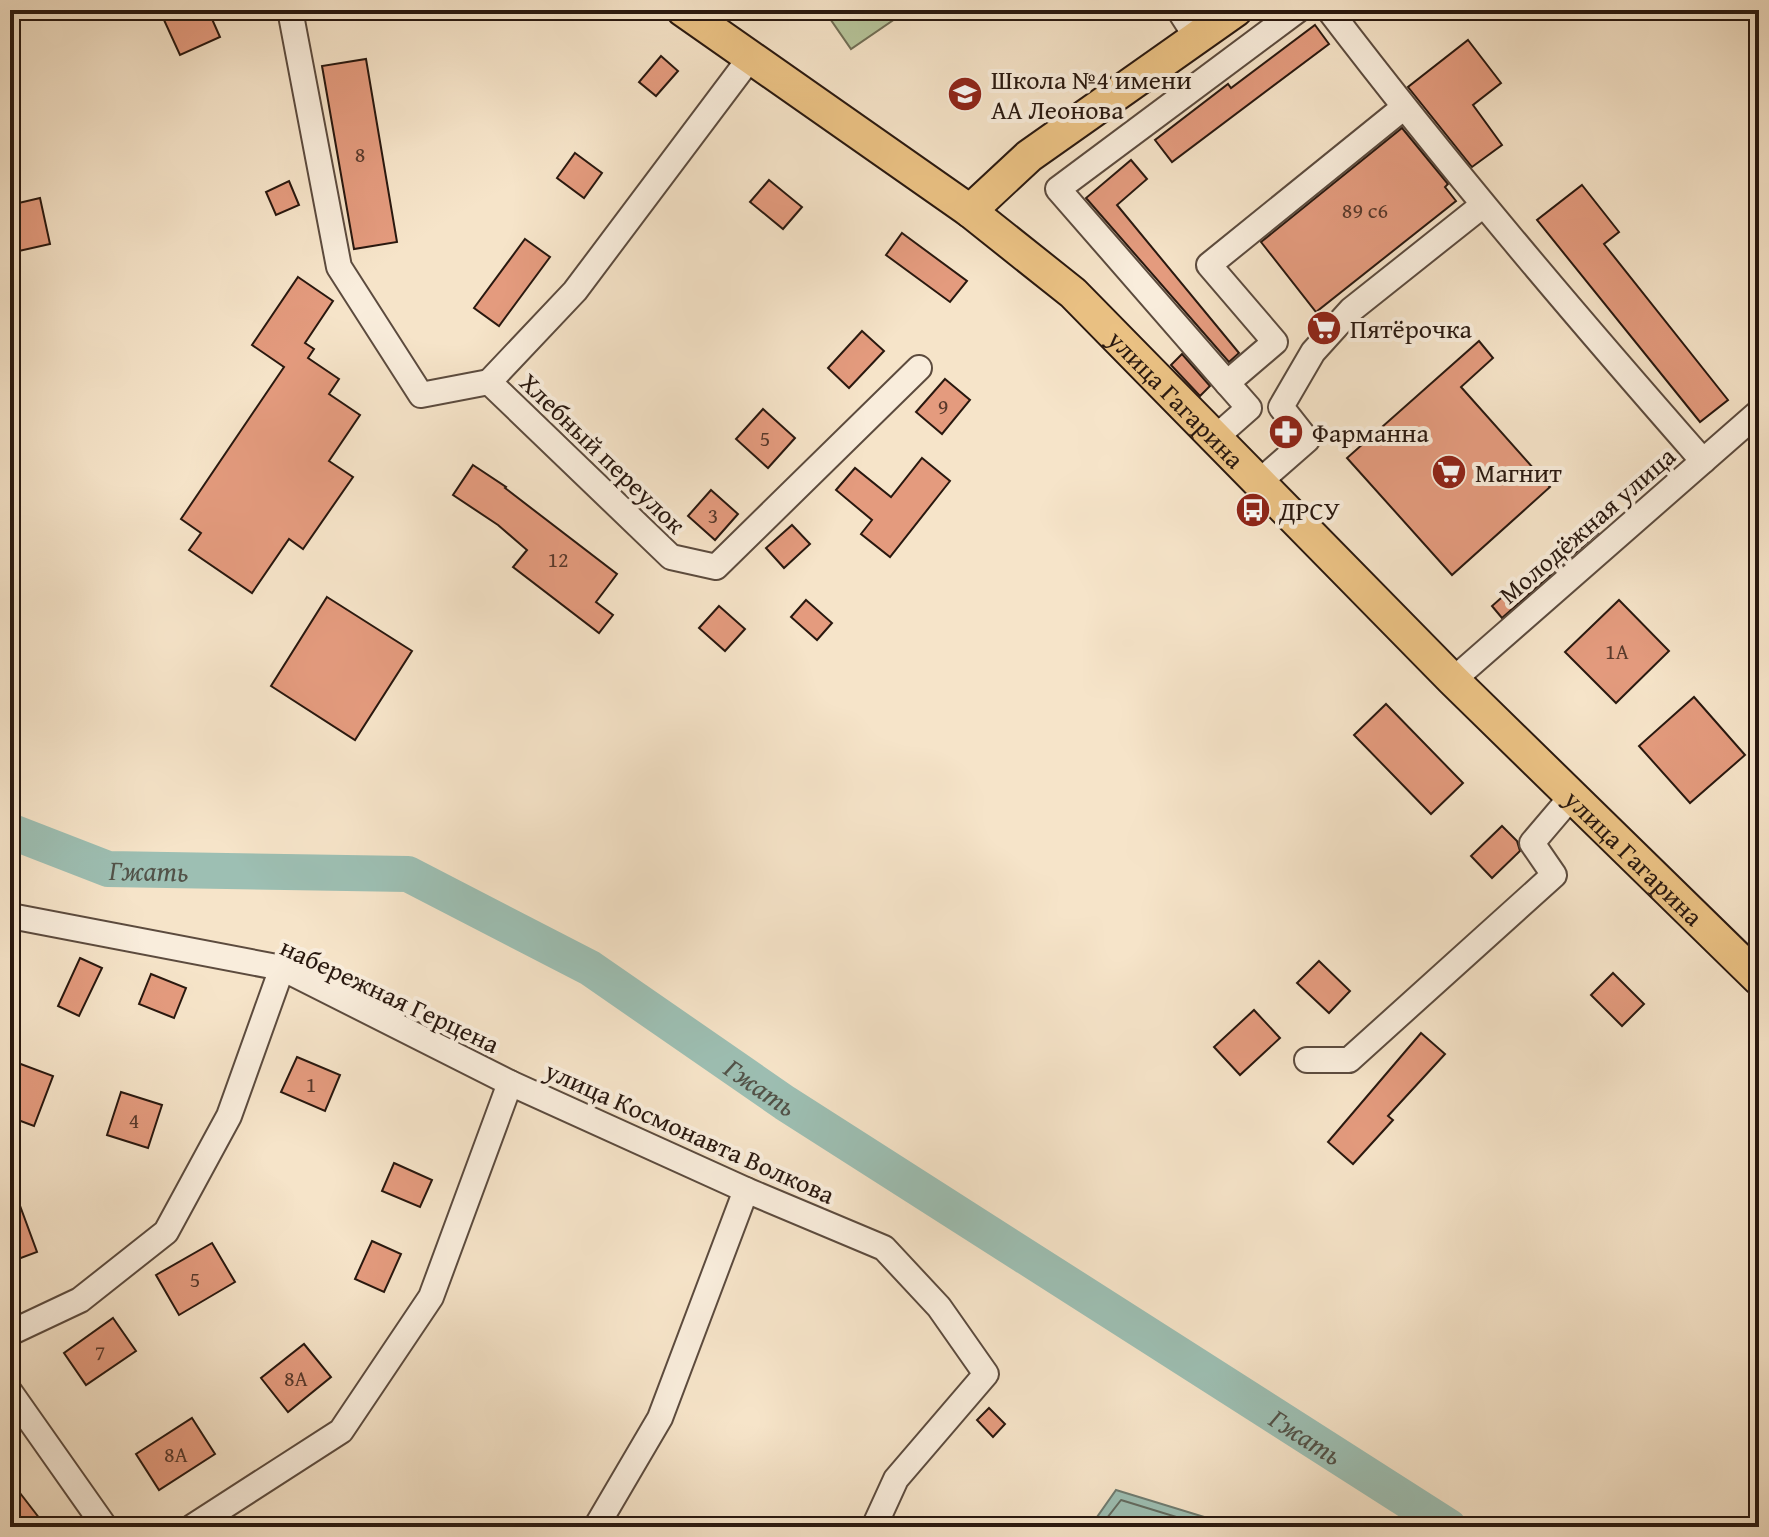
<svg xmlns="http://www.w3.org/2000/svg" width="1769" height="1537" font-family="'Gentium Book Plus',serif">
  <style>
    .green { fill: #b6c59b; stroke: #706e55; stroke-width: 2 }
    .water { fill: #9dbfb3; stroke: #6f7c71; stroke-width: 2 }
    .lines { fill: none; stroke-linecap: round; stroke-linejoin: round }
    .shore { stroke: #636c61; stroke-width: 2 }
    .river { stroke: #9dbfb3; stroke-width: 36 }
    .building { fill: #e49b7e; stroke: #29180f; stroke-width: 2 }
    .minor-casing { stroke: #5c4b3e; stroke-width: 28 }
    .major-casing { stroke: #29180f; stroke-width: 36 }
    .minor { stroke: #f9eddc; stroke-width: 24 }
    .major { stroke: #ebc284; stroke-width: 32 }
    .labels { text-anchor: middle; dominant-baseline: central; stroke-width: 8; stroke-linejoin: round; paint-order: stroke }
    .number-label { font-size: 22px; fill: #58392b }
    .poi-label { font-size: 26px; fill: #29180f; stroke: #f9eddc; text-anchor: start }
    .street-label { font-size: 26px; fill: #29180f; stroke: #f9eddc }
    .water-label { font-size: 28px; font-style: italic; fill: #525248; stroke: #f9eddc }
  </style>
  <rect width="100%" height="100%" fill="#f6e4c9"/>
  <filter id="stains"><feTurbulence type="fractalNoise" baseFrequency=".0025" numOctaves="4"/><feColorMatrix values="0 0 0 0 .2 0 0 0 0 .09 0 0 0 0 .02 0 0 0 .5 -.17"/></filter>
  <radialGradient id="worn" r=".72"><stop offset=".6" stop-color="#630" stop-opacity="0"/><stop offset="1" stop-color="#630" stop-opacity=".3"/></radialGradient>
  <polygon class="green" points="824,10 908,10 851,49"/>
  <polygon class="water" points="1116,1490 1237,1527 1090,1527"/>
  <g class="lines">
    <polyline class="shore" points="1100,1527 1121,1500 1209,1527"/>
    <path class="river" id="s1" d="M 10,831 L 108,869 L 408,874 L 590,968 L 785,1103 L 1449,1527"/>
  </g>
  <g class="building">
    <polygon points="185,10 208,10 220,37 180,55 164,20"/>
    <polygon points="1315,25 1329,44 1172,162 1155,140 1228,84 1231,88"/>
    <polygon points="1468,40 1501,83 1473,105 1502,145 1472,167 1408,87"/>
    <polygon points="661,56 678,71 656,96 639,82"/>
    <polygon points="366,59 397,242 354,249 322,66"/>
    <polygon points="1402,128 1448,184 1445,187 1456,201 1316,312 1261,242"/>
    <polygon points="575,153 602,173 584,198 557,178"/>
    <polygon points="1131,160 1147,179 1117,205 1239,353 1229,362 1086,198"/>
    <polygon points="769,180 802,207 783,229 750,202"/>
    <polygon points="289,181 299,205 276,215 266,192"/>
    <polygon points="1582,185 1619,232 1604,244 1728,400 1700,422 1537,220"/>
    <polygon points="40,198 50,244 10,253 10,205"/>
    <polygon points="902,233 967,281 950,302 886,255"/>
    <polygon points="525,239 550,257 499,326 474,308"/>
    <polygon points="298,277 333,301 305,343 314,349 308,358 339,379 329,394 360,415 329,461 353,477 303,549 289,539 252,593 189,550 201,533 181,519 284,367 252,345"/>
    <polygon points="862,331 884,351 849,388 828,368"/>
    <polygon points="1479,341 1493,358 1461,387 1550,487 1452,575 1347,458"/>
    <polygon points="1182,354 1210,386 1200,396 1171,365"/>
    <polygon points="945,379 970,400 942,434 916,412"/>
    <polygon points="763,409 795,438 768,468 736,439"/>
    <polygon points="922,458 950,481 890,557 861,534 872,520 836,490 855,468 891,497"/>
    <polygon points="473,465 506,487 505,488 617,574 596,602 613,615 599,633 513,567 527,550 498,525 453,495"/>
    <polygon points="711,490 738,514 715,540 688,516"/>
    <polygon points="1587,522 1598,533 1502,618 1492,606"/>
    <polygon points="792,525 810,544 784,568 766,548"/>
    <polygon points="327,597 412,651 355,740 271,686"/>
    <polygon points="806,600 832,623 817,640 791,617"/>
    <polygon points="1619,600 1669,651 1616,703 1565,652"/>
    <polygon points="719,606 745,629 725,651 699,628"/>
    <polygon points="1694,697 1745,755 1690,803 1639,746"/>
    <polygon points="1386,704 1463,783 1431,814 1354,735"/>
    <polygon points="1502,826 1517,841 1520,851 1492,878 1471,856"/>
    <polygon points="80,958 102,968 79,1016 58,1006"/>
    <polygon points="1319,961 1350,991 1329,1013 1297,983"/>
    <polygon points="1613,973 1644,1004 1622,1026 1591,995"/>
    <polygon points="151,974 186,988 174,1018 139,1004"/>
    <polygon points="1254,1010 1280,1038 1240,1075 1214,1047"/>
    <polygon points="1421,1033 1445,1054 1388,1116 1393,1120 1353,1164 1328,1142"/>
    <polygon points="297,1057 340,1075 325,1111 281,1092"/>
    <polygon points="10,1060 53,1076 34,1126 10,1117"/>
    <polygon points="121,1092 162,1105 148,1148 107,1135"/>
    <polygon points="394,1163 432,1180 420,1207 382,1191"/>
    <polygon points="12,1184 37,1252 10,1262 10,1185"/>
    <polygon points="372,1241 401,1254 384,1292 355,1279"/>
    <polygon points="212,1243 235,1282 179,1315 156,1275"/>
    <polygon points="113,1318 136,1351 86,1385 64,1353"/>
    <polygon points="304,1344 331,1377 288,1412 261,1378"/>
    <polygon points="989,1408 1005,1424 993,1437 977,1420"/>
    <polygon points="192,1418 215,1454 159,1490 136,1454"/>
    <polygon points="10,1480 40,1519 30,1527 10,1527"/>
  </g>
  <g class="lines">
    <g class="minor-casing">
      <g id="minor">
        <polyline points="290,10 339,267 421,395 489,382"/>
        <polyline points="1179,10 1197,38"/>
        <path d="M 1329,10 C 1448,166 1574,314 1703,461"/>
        <polyline points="750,58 575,291 489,382 671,557 716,567 919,368"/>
        <polyline points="1227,383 1058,189 1298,10"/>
        <polyline points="1215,438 1249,408 1227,383 1275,342 1209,265 1403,108"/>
        <polyline points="1259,482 1307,440 1281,407 1313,352 1351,310 1483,205"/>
        <polyline points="1453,680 1759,412"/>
        <polyline points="10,914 16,917 282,968 510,1083"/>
        <polyline points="1307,1060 1349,1060 1554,875 1532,843 1572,796"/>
        <polyline points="10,1333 80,1300 166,1232 229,1116 282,968"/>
        <polyline points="10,1392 105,1527"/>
        <polyline points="192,1527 341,1431 431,1297 510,1083 746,1190 884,1248 939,1307 986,1374 896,1479 874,1527"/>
        <polyline points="596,1527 660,1418 746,1190"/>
      </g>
    </g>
    <g class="major-casing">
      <g id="major">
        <path id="s2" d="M 683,10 L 970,211 L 1073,293 L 1453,680 L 1759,979"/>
        <polyline points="970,211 1029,156 1236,10"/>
      </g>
    </g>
    <use href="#minor" class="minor"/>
    <use href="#major" class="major"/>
  </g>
  <defs>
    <g id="school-disc" transform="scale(1.8)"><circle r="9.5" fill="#8f2418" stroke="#f9eddc"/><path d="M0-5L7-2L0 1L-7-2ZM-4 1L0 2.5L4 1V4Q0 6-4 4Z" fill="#fff"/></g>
    <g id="supermarket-disc" transform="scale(1.8)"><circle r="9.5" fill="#8f2418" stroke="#f9eddc"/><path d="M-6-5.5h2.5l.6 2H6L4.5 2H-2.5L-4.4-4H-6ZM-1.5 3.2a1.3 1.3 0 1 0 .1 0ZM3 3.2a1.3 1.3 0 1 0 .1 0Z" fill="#fff"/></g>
    <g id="pharmacy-disc" transform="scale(1.8)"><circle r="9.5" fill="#8f2418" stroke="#f9eddc"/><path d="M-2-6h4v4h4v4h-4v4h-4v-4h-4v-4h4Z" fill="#fff"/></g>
    <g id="bus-disc" transform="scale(1.8)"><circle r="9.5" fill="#8f2418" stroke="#f9eddc"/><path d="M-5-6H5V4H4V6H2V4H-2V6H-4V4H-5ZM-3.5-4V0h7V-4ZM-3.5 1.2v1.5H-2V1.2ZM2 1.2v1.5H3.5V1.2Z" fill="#fff"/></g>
  </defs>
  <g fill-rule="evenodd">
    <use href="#school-disc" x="965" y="94"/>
    <use href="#supermarket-disc" x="1324" y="328"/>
    <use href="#pharmacy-disc" x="1286" y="432"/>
    <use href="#supermarket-disc" x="1449" y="472"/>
    <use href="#bus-disc" x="1253" y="510"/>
  </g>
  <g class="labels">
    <g class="number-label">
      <text x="360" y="154">8</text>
      <text x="1365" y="210">89 с6</text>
      <text x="943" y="406">9</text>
      <text x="765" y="438">5</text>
      <text x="713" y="515">3</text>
      <text x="558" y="559">12</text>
      <text x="1617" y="651">1А</text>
      <text x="311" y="1084">1</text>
      <text x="134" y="1120">4</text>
      <text x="195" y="1279">5</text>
      <text x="100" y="1352">7</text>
      <text x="296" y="1378">8А</text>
      <text x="176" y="1454">8А</text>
    </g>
    <g class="poi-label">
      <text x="991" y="79">Школа №4 имени<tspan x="991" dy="30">АА Леонова</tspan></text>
      <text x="1350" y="328">Пятёрочка</text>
      <text x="1312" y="432">Фарманна</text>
      <text x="1475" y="472">Магнит</text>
      <text x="1279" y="510">ДРСУ</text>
    </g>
    <g class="street-label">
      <text stroke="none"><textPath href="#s2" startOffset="630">улица Гагарина</textPath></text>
      <text transform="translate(603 453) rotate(44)">Хлебный переулок</text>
      <text transform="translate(1587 525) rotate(-41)">Молодёжная улица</text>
      <text stroke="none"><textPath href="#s2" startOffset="1278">улица Гагарина</textPath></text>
      <text transform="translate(390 995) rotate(25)">набережная Герцена</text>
      <text transform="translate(690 1132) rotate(24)">улица Космонавта Волкова</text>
    </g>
    <g class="water-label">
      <text stroke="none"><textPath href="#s1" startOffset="146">Гжать</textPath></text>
      <text stroke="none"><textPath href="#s1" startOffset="818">Гжать</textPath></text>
      <text stroke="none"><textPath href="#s1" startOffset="1466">Гжать</textPath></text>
    </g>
  </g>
  <rect width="1769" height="1537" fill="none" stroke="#f6e4c9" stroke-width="40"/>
  <rect x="12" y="12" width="1745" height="1513" fill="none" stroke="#29180f" stroke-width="4"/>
  <rect x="20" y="20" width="1729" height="1497" fill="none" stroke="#29180f" stroke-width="2"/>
  <rect width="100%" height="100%" filter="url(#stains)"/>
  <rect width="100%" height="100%" fill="url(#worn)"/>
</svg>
